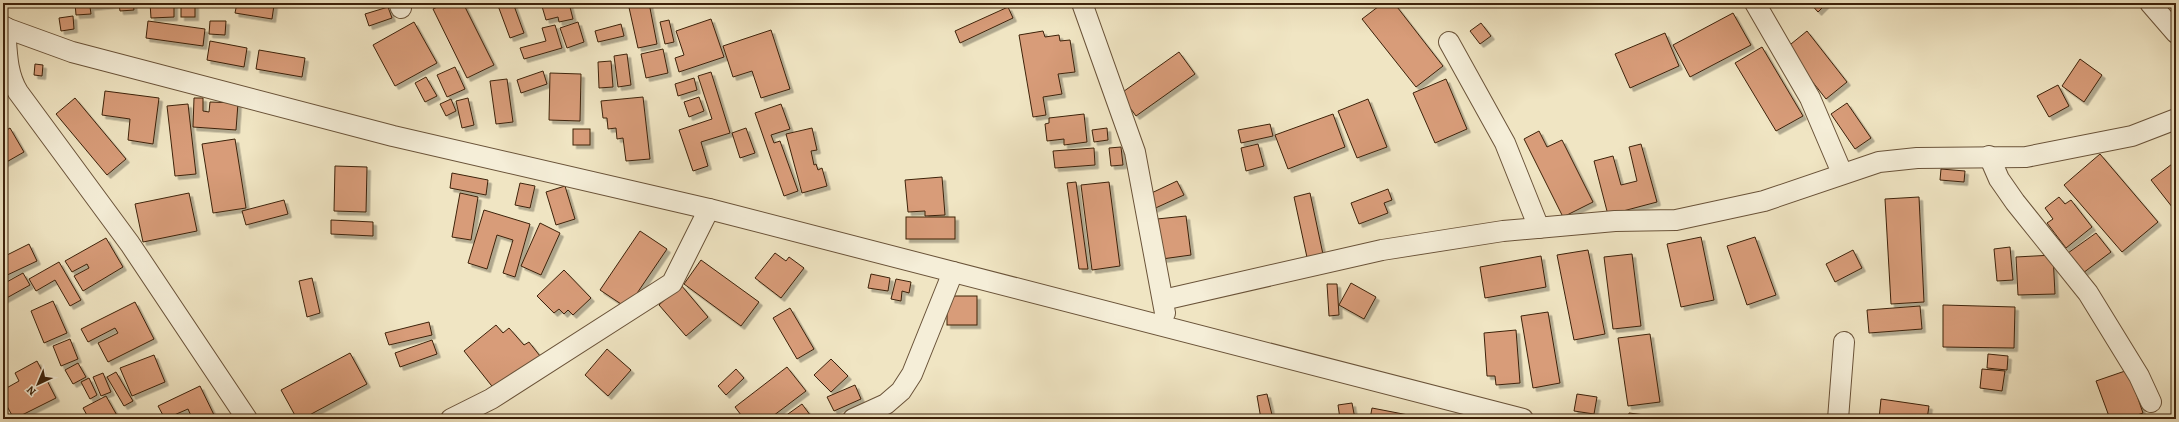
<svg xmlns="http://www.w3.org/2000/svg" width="2179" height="422" font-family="Alegreya,serif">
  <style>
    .building { fill: #d89c79; stroke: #3d220b; filter: url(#shadow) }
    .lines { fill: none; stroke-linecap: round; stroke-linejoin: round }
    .minor-casing { stroke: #6a5339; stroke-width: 22 }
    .minor { stroke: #f5eed8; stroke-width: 20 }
  </style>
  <defs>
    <filter id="shadow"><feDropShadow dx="3.5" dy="3.5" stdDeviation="0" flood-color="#0004"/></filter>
  </defs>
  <rect width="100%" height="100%" fill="#f0e5c3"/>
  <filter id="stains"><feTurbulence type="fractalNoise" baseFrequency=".005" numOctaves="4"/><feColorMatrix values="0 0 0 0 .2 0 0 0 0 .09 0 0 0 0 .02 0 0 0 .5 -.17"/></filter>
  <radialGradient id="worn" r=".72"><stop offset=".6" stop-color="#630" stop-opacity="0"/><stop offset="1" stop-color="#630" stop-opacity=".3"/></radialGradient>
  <g class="building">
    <polygon points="75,3 133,3 134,10 120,11 119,4 90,7 91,14 76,15"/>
    <polygon points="150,3 174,3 174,17 151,18"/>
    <rect x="181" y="3" width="14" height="14"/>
    <polygon points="237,3 274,5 272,19 235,13"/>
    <polygon points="446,3 463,3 494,65 467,78 433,9"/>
    <polygon points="497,3 513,3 524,33 510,38"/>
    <polygon points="541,3 569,3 573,19 559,22 558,17 546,20"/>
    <polygon points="628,3 649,3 657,44 638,48"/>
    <polygon points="1383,3 1394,3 1443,66 1416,87 1362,19"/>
    <polygon points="1810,3 1827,3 1818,12"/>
    <polygon points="388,7 392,18 369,26 365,14"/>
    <polygon points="1008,7 1013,18 960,43 955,31"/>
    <polygon points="1733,13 1751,45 1690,77 1673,45"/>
    <polygon points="73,16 74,29 61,31 59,18"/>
    <polygon points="711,19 724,57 679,72 675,58 684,55 676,31"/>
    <polygon points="669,20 674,42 665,44 660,22"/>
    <polygon points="148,21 205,29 203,46 146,38"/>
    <polygon points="210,21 226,21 225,35 209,34"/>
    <polygon points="414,22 437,63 395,86 373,45"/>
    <polygon points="578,22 584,42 567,48 560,28"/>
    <polygon points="1481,23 1491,36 1480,44 1470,31"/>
    <polygon points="621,24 624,36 598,42 595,31"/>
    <polygon points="555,25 562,48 524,59 520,48 546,41 542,28"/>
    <polygon points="771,30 790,89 761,98 752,71 733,77 723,46"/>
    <polygon points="1043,31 1045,37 1059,35 1060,41 1070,40 1075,72 1058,74 1062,94 1043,97 1046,115 1033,117 1019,35"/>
    <polygon points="1807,31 1847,82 1826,99 1786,48"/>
    <polygon points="1665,33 1679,66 1630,88 1615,54"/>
    <polygon points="210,41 247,48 244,67 207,60"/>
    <polygon points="1762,47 1803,116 1776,131 1735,63"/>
    <polygon points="663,49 668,73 646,78 641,54"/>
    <polygon points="259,50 305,58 302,77 256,69"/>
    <polygon points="1179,52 1195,74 1136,116 1120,94"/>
    <polygon points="627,54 631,85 618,87 614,56"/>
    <polygon points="2080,59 2102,75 2084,102 2062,86"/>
    <polygon points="611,61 613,87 599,88 598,62"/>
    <polygon points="35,64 43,65 42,76 34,75"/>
    <polygon points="455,67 465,89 447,97 437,75"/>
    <polygon points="543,71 547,84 521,93 517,80"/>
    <polygon points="711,72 730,133 701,142 708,166 693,171 679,130 712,119 698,76"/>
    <polygon points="550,73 581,74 580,121 549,120"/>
    <polygon points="426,77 437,96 425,102 415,83"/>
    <polygon points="694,78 697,90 678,96 675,84"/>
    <polygon points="507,79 513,122 496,124 490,81"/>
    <polygon points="1446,79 1467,129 1435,143 1413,93"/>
    <polygon points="2058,85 2069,106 2049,117 2037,96"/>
    <polygon points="105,91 159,98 153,144 128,140 130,119 102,115"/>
    <polygon points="643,97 650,159 626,161 623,138 617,139 616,128 608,129 607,118 603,118 601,101"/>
    <polygon points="699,97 704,111 689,117 684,102"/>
    <polygon points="75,98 126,159 107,175 56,114"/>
    <polygon points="194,98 203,98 203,111 209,112 210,102 238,103 236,130 193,127"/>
    <polygon points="468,98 474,125 462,128 456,101"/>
    <polygon points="451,99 456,111 446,116 440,104"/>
    <polygon points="1368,99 1387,147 1357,158 1338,111"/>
    <polygon points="1847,103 1871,138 1855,149 1831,114"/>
    <polygon points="188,104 196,174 175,176 167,106"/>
    <polygon points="781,104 790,129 771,135 774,143 780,141 798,191 784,196 755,113"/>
    <polygon points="1084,114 1087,142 1064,145 1064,139 1047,141 1045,124 1049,123 1049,118"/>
    <polygon points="1333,114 1345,147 1288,169 1275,135"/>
    <polygon points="1270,124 1273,136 1241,143 1238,130"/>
    <polygon points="10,128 24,152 3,164 3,132"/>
    <polygon points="746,128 755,153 740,158 732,133"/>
    <polygon points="812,128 817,150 811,151 814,165 816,164 818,170 822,168 827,186 802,193 786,134"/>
    <polygon points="1107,128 1108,140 1094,142 1092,130"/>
    <rect x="573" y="129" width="17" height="16"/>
    <polygon points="1539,131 1547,147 1562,140 1593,202 1563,217 1524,139"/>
    <polygon points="235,139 246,208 213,213 202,144"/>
    <polygon points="1258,144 1264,166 1246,171 1241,148"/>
    <polygon points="1641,144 1657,202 1608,215 1594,161 1613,156 1621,185 1637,181 1629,147"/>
    <polygon points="1121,147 1123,165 1111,166 1109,148"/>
    <polygon points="1094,148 1095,165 1055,168 1053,151"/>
    <polygon points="2100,154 2158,222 2122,252 2064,185"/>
    <polygon points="2176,161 2176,212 2151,180"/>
    <polygon points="335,166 367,167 366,212 334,211"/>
    <polygon points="1941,169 1965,171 1964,182 1940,180"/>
    <polygon points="452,173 488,180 486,195 450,188"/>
    <polygon points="942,177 945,215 925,216 925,211 908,212 905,180"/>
    <polygon points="1177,181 1184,195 1149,211 1143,197"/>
    <polygon points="1076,182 1088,269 1079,269 1067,183"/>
    <polygon points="1109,182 1120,266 1092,270 1081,185"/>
    <polygon points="520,183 535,186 530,208 515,205"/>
    <polygon points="565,186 575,219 556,225 546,192"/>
    <polygon points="1388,189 1392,200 1384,203 1388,213 1359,224 1351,203"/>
    <polygon points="189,193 197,231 143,242 135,204"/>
    <polygon points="460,193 478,197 471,240 452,237"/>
    <polygon points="1310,193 1324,259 1308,262 1294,197"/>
    <polygon points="1919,197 1924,302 1891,304 1885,199"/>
    <polygon points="2059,197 2065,204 2071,200 2092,227 2066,248 2047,223 2053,219 2045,208"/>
    <polygon points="284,200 288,214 246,225 242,211"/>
    <polygon points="484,210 530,224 515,277 503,273 513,240 497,235 487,269 468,263"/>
    <polygon points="1186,216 1191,255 1162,259 1157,219"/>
    <rect x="906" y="217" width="49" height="22"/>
    <polygon points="331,220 373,222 373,236 331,234"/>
    <polygon points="540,223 560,233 541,275 521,266"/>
    <polygon points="640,231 667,249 627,308 600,290"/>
    <polygon points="2096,233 2111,252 2083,273 2068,253"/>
    <polygon points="1701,237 1714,300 1681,307 1667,244"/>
    <polygon points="1755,237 1776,295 1747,305 1727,246"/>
    <polygon points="106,238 123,267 83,291 74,276 89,268 87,264 72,272 65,261"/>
    <polygon points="29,244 37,261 3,277 3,257"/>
    <polygon points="2010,247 2013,280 1997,281 1994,249"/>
    <polygon points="1588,250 1605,334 1574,340 1557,255"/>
    <polygon points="1853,250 1862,268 1835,282 1826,264"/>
    <polygon points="775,253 786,261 789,257 804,268 781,298 755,278"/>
    <polygon points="1632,254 1641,326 1613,329 1604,257"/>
    <polygon points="2053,255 2055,294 2018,295 2016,257"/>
    <polygon points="1541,256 1546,287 1485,298 1480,267"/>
    <polygon points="701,260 759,302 741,326 684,284"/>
    <polygon points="59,262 81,300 70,306 55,280 36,291 29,279"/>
    <polygon points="564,270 591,298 573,315 568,310 564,314 559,309 554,313 537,296"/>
    <polygon points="23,273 30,285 3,300 3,284"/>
    <polygon points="871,274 890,278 888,291 868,288"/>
    <polygon points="312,278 320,313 307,317 299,281"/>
    <polygon points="896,279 911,282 909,293 902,291 901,301 891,299"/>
    <polygon points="1351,283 1376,297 1364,319 1339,305"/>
    <polygon points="1327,284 1337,284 1339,315 1329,316"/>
    <polygon points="681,285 708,317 686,336 659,305"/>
    <rect x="947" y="296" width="30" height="29"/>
    <polygon points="53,301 67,333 44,343 31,311"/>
    <polygon points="135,302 154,339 108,362 98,343 118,333 115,328 88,342 81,329"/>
    <polygon points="1943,305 2015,307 2014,348 1943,347"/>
    <polygon points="1920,306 1922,329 1869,333 1867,310"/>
    <polygon points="790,308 814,349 797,359 773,318"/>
    <polygon points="1548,312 1560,383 1533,388 1521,316"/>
    <polygon points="429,322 432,335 389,345 385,333"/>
    <polygon points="496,325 503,333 509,328 524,345 529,342 540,356 495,390 464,351"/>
    <polygon points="1516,330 1520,383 1496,385 1495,376 1487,376 1484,333"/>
    <polygon points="1650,334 1660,402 1628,406 1618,338"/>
    <polygon points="70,339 78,359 61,366 53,346"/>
    <polygon points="432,340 437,354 400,367 395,353"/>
    <polygon points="607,349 631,370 608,396 585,375"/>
    <polygon points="350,353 367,384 302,419 297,419 281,390"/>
    <polygon points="1988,354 2008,356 2007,370 1987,368"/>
    <polygon points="154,355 165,382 132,396 120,368"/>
    <polygon points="831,359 848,376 831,392 814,375"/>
    <polygon points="37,361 56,398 14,419 3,399 3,390 19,381 15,373"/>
    <polygon points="78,363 86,377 73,384 65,370"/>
    <polygon points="787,367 806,391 769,419 744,419 735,407"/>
    <polygon points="736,369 744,378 726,395 718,386"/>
    <polygon points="1982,369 2005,371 2002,391 1980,388"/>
    <polygon points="2128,370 2143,413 2126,419 2110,419 2096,381"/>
    <polygon points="116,372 133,401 124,406 107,377"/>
    <polygon points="103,373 111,392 101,396 93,377"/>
    <polygon points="89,378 97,395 90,399 81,382"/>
    <polygon points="855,385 861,399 834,411 827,397"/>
    <polygon points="200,386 216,419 189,419 192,418 188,409 165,419 158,406"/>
    <polygon points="1267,394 1273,419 1261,419 1257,396"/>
    <polygon points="1577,394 1597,397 1594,414 1574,411"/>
    <polygon points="106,396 119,419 89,419 83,408"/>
    <polygon points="1881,399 1929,406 1927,419 1879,419"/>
    <polygon points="1352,403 1355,419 1340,419 1338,405"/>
    <polygon points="802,404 813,419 781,419"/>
    <polygon points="1372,408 1429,419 1370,419"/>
    <polygon points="1629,413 1661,417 1660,419 1628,419"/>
  </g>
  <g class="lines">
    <g class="minor-casing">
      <g id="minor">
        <polyline points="399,3 401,8"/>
        <polyline points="1082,3 1135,152 1165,313"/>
        <polyline points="1755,3 1810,98 1842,173"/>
        <polyline points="2150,3 2176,33"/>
        <polyline points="3,27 72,52 393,136 709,209 1523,419"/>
        <path d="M 5,27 C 7,50 6,72 18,92 L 130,244 L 247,419"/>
        <polyline points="1449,42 1505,143 1539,228"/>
        <polyline points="1989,156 1999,179 2015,202 2088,293 2139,376 2151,402"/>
        <polyline points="1163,300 1382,250 1503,231 1615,221 1676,220 1764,201 1879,162 1917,158 2026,157 2132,136 2176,119"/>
        <polyline points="451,419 491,399 672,283 709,209"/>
        <polyline points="853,419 886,404 901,391 912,374 953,272"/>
        <polyline points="1838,419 1844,342"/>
      </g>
    </g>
    <use href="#minor" class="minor"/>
  </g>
  <rect width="2179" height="422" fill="none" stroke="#f0e5c3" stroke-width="16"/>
  <rect x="4" y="4" width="2171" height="414" fill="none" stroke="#3d220b" stroke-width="2"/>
  <rect x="8" y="8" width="2163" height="406" fill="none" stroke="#3d220b"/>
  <g transform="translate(38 384) rotate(224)" stroke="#f5eed8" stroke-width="3" paint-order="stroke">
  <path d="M0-3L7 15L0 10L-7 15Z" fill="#3d220b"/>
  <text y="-6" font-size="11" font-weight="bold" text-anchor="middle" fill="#3d220b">N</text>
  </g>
  <rect width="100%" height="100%" filter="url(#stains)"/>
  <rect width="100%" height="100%" fill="url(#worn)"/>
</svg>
